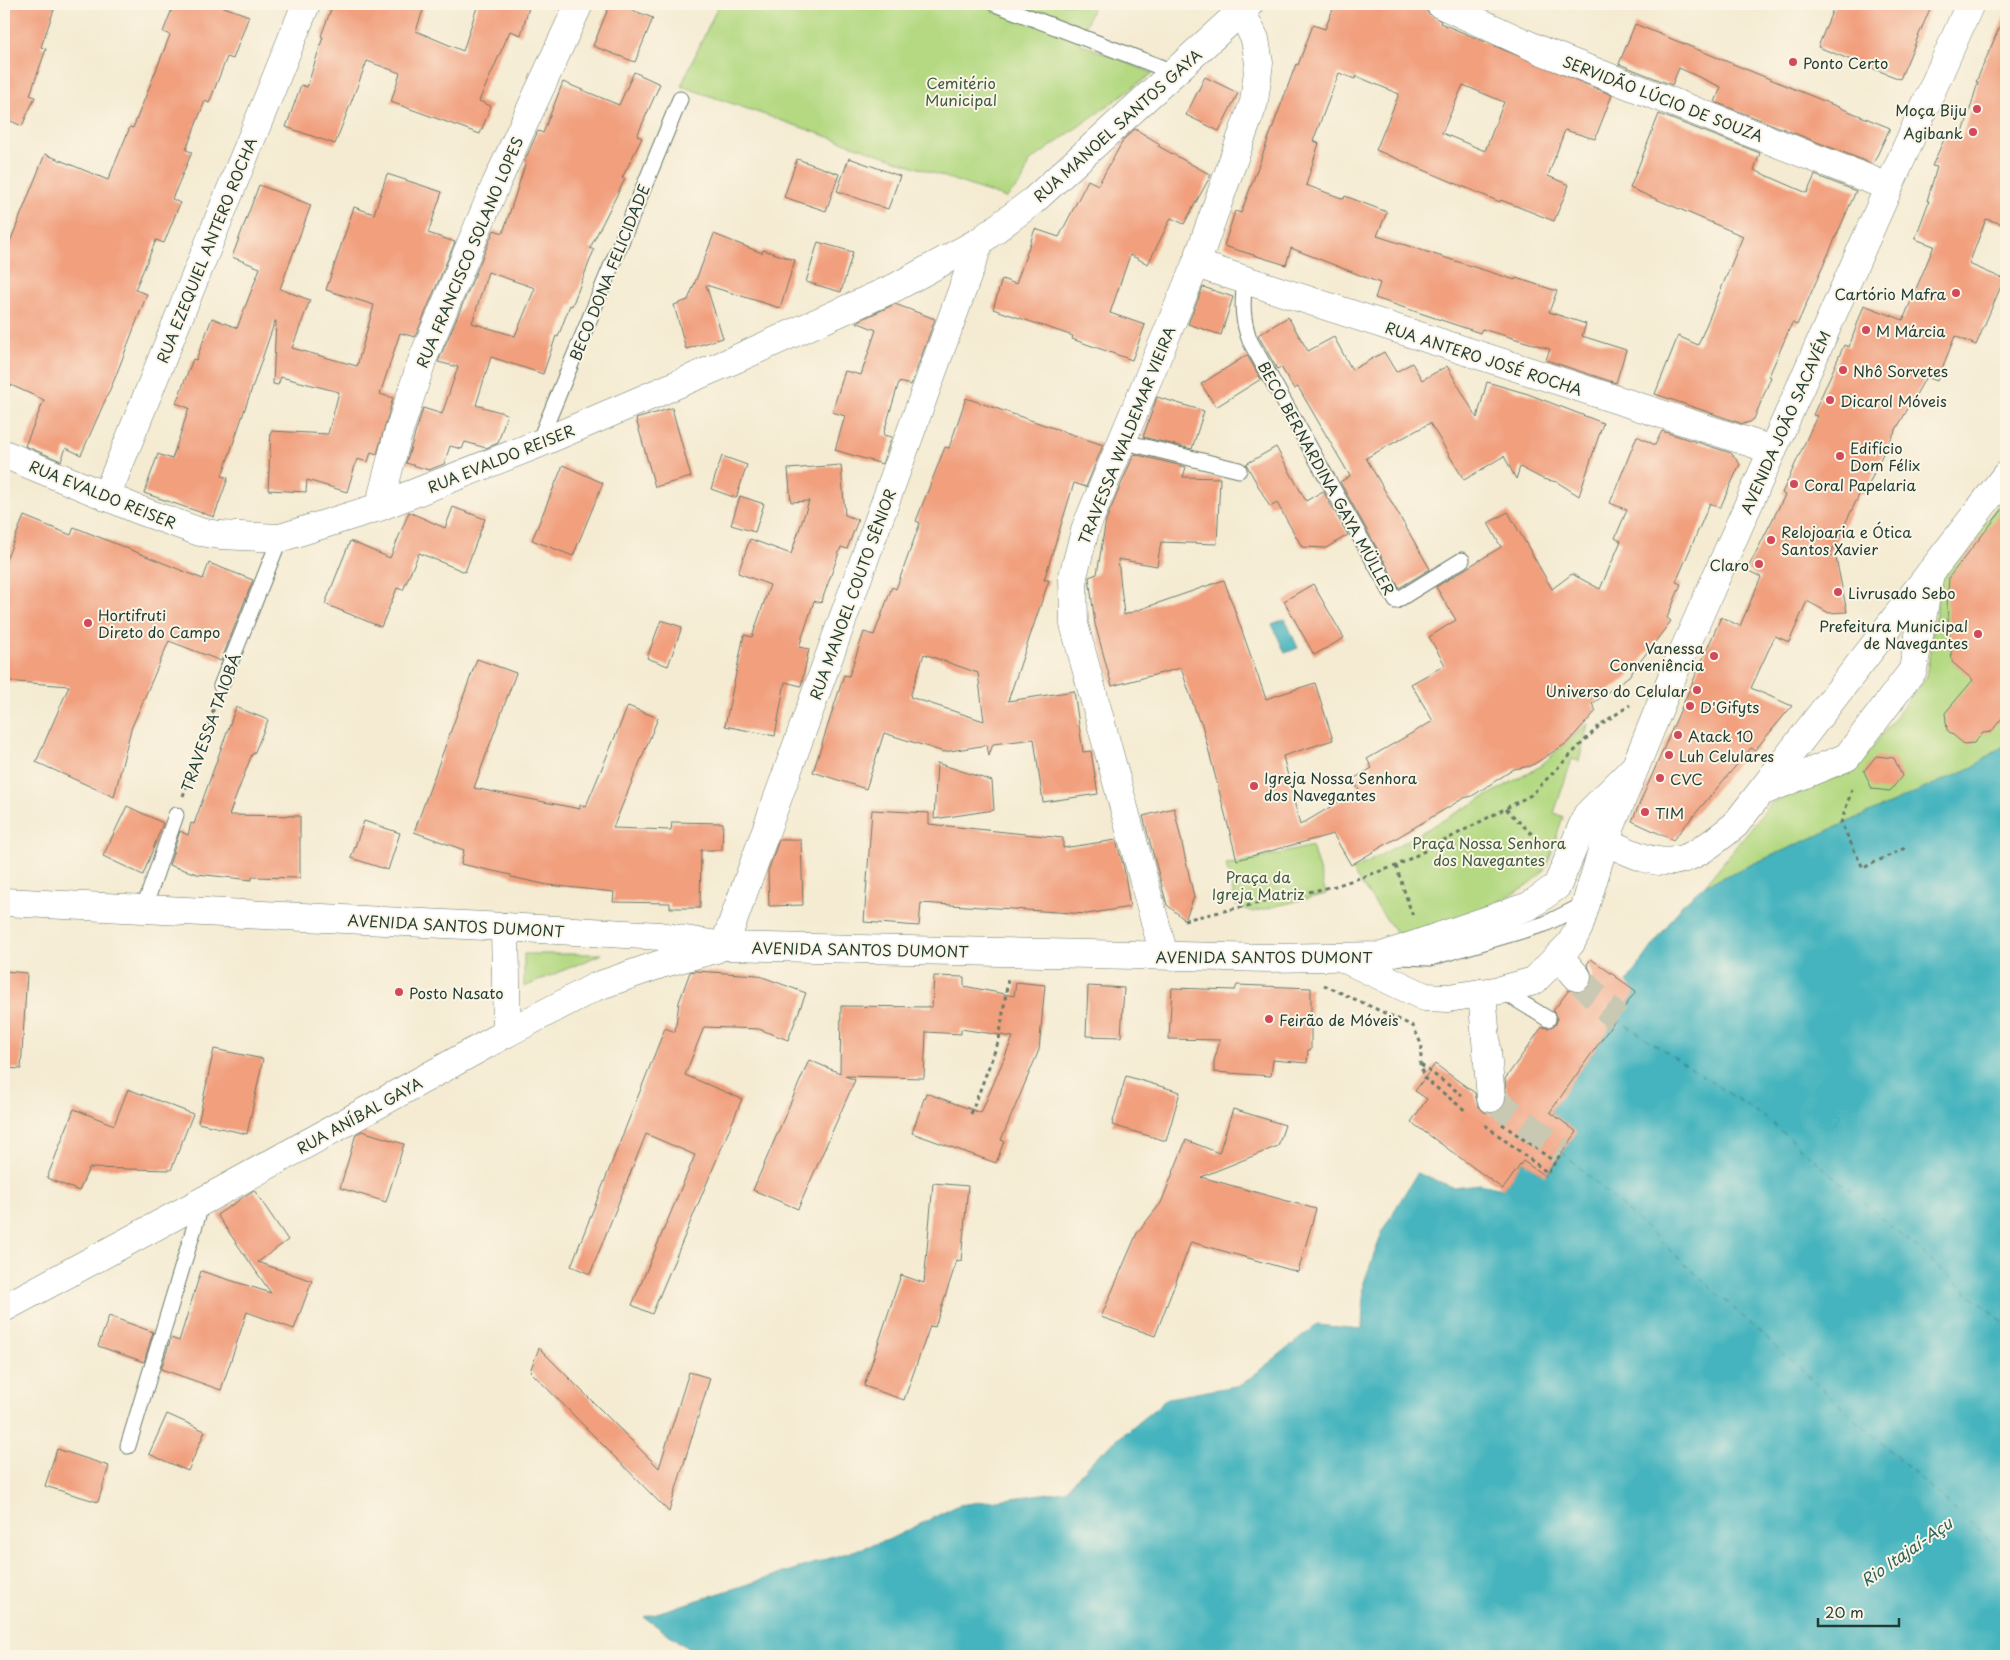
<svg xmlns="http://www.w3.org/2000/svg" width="2010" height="1660" font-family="'Playpen Sans',sans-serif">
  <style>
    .green { fill: #b4d982; stroke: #6a8b5b }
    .water { fill: #45b4be; stroke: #327879 }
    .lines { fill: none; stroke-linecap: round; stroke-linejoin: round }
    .ferry { stroke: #2a615d; stroke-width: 1; stroke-dasharray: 6 5; stroke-linecap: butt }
    .building { fill: #f19f7d; fill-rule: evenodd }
    .secondary-tunnel { stroke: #c9c8b2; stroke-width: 28; stroke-dasharray: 28 14; stroke-linecap: butt }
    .service-casing { stroke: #6a7a6b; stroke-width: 17 }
    .minor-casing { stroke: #6a7a6b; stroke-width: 29 }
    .secondary-casing { stroke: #6a7a6b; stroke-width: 29 }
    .path { stroke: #6a7a6b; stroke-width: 3; stroke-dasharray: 4 4; stroke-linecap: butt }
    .service { stroke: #fff; stroke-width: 15 }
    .minor { stroke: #fff; stroke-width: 28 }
    .secondary { stroke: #fff; stroke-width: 28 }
    .poi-dot { fill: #d1495b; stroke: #fcf5e5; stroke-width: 2 }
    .labels { text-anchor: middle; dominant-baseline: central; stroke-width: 4; stroke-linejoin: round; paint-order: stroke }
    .poi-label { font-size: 15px; fill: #1f3d34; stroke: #fcf5e5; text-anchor: start }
    .park-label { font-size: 15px; fill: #3d5c44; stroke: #fcf5e5 }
    .street-label { font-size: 15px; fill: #1f3d34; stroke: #fcf5e5 }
    .water-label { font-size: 16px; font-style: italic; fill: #2a615d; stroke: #fcf5e5 }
  </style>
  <rect width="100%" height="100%" fill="#fcf5e5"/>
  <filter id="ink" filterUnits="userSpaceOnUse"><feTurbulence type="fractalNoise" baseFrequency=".02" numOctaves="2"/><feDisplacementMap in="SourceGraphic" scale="10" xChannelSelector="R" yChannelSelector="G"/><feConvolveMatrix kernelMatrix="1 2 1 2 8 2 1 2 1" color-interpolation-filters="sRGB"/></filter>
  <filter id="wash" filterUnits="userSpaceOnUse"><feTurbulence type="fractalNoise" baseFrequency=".0096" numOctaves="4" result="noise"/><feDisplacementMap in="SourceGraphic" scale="20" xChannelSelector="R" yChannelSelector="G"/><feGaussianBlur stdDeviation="1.12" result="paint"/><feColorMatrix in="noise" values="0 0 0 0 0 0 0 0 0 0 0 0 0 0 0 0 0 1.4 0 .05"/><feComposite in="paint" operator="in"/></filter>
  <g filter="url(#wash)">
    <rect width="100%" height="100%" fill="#f4ebd2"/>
    <g class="green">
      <polygon points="719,4 1094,4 1079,43 1153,73 1029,162 1022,182 1006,198 681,86"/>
      <polygon points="2004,498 2006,500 2006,744 1973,767 1705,885 1772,802 1855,770 1926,677 1941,578"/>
      <path d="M 1588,724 L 1579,761 L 1572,759 L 1554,813 L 1563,817 C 1557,831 1552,859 1543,871 C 1521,900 1433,930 1397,934 L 1352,871 L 1539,767 Z"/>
      <polygon points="1312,846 1326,894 1252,912 1236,905 1226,864 1240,863"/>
      <polygon points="524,954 602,954 524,987"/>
    </g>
    <g class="water">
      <polygon points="1285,619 1298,648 1285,653 1272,624"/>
      <polygon points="2006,744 2006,1656 692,1656 693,1652 644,1617 888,1540 959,1505 1065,1491 1097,1456 1168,1398 1241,1385 1317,1325 1362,1329 1364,1282 1384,1228 1417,1173 1453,1187 1480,1184 1503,1189 1523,1161 1545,1176 1548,1173 1577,1132 1550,1112 1636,992 1627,982 1682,905 1705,885 1973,767"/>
    </g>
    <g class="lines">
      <g class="ferry">
        <polyline points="1617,1019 1767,1119 2006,1325"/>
        <polyline points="1562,1152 2006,1556"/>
      </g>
    </g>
    <g id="blocks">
      <g class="building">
        <polygon points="4,4 56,4 41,47 46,49 30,95 35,97 22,126 4,118"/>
        <polygon points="174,4 216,4 249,16 233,59 227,57 209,103 205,101 186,150 192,152 172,199 180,203 164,243 156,240 135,290 147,294 115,378 81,455 66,448 61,461 25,446 44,400 4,382 4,257 45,154 108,180 130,127 133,128 170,35 163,32"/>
        <polygon points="333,4 425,4 416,31 463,51 478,4 530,4 521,35 510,31 479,101 491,106 480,134 391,102 400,73 367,61 335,144 286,127 301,85 307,87 323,37 321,36"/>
        <polygon points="610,4 616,4 653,18 635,62 593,46"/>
        <path d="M 1335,4 L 1416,4 L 1425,8 L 1428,13 L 1441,21 L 1440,23 L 1612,95 L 1595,139 L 1565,130 L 1548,176 L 1569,185 L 1554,221 L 1501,200 L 1500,202 L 1376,150 L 1399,94 L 1356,76 L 1355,79 L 1339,73 L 1313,141 L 1319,143 L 1306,185 L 1344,199 L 1345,196 L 1387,212 L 1377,236 L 1515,280 L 1516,278 L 1557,291 L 1549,312 L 1586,324 L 1582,336 L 1626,350 L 1616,383 L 1546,360 L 1550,349 L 1482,329 L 1480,333 L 1375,298 L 1380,283 L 1291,248 L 1286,265 L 1224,246 L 1235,211 L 1241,213 L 1296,64 L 1298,65 L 1313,25 L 1325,29 ZM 1463,85 L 1504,102 L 1485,151 L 1442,133 Z"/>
        <polygon points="1835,4 1932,4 1900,79 1818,47"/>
        <polygon points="2006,12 2006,225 1986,219 1969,264 2004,279 1976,345 1955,336 1937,381 1926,377 1885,449 1864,495 1860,493 1830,555 1836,558 1847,612 1829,613 1807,601 1789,642 1775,636 1751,688 1792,706 1755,750 1751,748 1673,840 1632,821 1721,617 1740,626 1761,577 1747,570 1785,495 1782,493 1817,416 1813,415 1844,345 1849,347 1864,305 1903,320 1934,246 1915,239 1929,201 1927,201 1937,167 1932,166 1947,133 1962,137 1978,82 1976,82"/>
        <polygon points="1635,24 1890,128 1873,164 1715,102 1721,87 1679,68 1672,85 1619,64"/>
        <path d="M 634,72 L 660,84 L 637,136 L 642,138 L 622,178 L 625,179 L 590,248 L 594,250 L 572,306 L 570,305 L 558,337 L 556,336 L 543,374 L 491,357 L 476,405 L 507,414 L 498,443 L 486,448 L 465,442 L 462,449 L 450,446 L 444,464 L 429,470 L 406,463 L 423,408 L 442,414 L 458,367 L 438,362 L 494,230 L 503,233 L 526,162 L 524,162 L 538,131 L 543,133 L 563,82 L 619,105 ZM 488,272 L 535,288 L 515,336 L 472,323 Z"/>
        <polygon points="1205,77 1238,93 1219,131 1186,115"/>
        <polygon points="1659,114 1760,153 1754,170 1807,193 1815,175 1856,191 1797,325 1792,323 1769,376 1771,377 1754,419 1750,422 1743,424 1655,394 1678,336 1698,345 1743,236 1630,188"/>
        <polygon points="1135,129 1160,144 1158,146 1211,175 1184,224 1171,218 1148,264 1130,255 1110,313 1145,325 1132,360 1072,339 1073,336 993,309 1002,279 1016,284 1035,229 1059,237 1088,180 1098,185 1124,139"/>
        <polygon points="849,158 900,176 888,209 837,191"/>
        <polygon points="797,159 839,174 826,211 784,197"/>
        <polygon points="387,174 442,192 428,233 455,242 415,337 400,333 380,394 393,398 377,454 371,452 368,462 357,459 347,492 307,480 306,492 268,490 271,431 328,434 339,392 281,377 278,385 273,384 276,321 275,321 222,476 228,478 214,517 144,493 158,454 172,459 189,408 176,403 193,359 196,360 212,318 237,328 260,268 232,257 259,185 311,205 280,289 310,300 292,348 357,366 374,305 326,290 354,207 374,214"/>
        <polygon points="714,234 762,253 763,250 795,260 780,308 706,285 723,338 686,349 674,305 688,300"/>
        <polygon points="818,242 853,252 841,292 806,282"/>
        <polygon points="1203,287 1233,297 1221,335 1188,324"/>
        <polygon points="895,304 935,319 911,385 899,382 883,435 892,437 882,464 835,450 845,416 832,412 845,371 861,375 876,330 856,322"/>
        <polygon points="1288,317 1308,351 1334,337 1352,370 1384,352 1396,372 1412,363 1422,380 1447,366 1477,418 1487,382 1528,394 1603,423 1579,496 1557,482 1543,479 1520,467 1516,479 1504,456 1464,480 1430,423 1366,458 1430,569 1399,588 1340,482 1350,476 1298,387 1294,389 1281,367 1277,369 1259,337 1258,335"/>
        <polygon points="1247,355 1261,379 1216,407 1201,384"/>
        <polygon points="1157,397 1204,411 1192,449 1143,437"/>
        <path d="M 966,398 L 1103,445 L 1086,487 L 1074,483 L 1044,580 L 1049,580 L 1008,701 L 1074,691 L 1083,752 L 1091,751 L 1098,794 L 1043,802 L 1034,739 L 993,744 L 989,756 L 987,745 L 944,752 L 884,733 L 866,789 L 813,772 L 844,675 L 849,676 L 864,632 L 874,635 L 892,587 L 896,589 L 920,523 L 916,521 L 945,447 L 949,448 ZM 924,654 L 978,673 L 984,721 L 910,697 Z"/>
        <polygon points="672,408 691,477 655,487 636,419"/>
        <polygon points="1662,431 1731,453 1740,464 1720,508 1710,503 1676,582 1681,584 1667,618 1671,621 1629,676 1592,704 1596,711 1567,743 1531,766 1514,769 1472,796 1464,798 1351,865 1333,834 1237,860 1201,721 1199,721 1181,668 1112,686 1095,624 1089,577 1097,574 1106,520 1134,454 1186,467 1183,477 1220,478 1217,544 1161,542 1157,566 1118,559 1124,615 1224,580 1266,699 1315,683 1333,740 1283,756 1300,825 1359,790 1353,779 1372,768 1367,759 1433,721 1411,684 1445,665 1429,637 1456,620 1436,587 1501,547 1488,523 1508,512 1552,589 1572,574 1600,589 1621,541 1615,538 1627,510 1610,503 1637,436 1655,445"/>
        <polygon points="1276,447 1306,501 1323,491 1348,535 1326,548 1302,547 1277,503 1270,507 1246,464"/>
        <polygon points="722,456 747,465 736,498 711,489"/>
        <polygon points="563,465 603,483 573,556 532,540"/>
        <polygon points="841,465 845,515 858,520 847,549 841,547 821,603 814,601 799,647 809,649 801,686 785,682 775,736 725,726 744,635 752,637 770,585 738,573 750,539 791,554 809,501 791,502 788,469"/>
        <polygon points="740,496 764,504 755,532 731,525"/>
        <polygon points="2006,505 2006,713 1991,732 1983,733 1974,743 1964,744 1947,730 1945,713 1973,680 1952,662 1947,607 1949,577"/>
        <polygon points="453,507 485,519 465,572 419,553 403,590 397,588 381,627 325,604 350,541 390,558 409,512 445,528"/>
        <polygon points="24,516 71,535 74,527 203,579 209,563 253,580 221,661 169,641 131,729 114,797 36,762 69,686 4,681 4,565"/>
        <polygon points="1313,584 1344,638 1314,655 1284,601"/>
        <polygon points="661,620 682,627 668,666 647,658"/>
        <polygon points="477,659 516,673 474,788 580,809 580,805 586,806 628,706 658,718 613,828 671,830 672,822 723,823 722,850 701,850 700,908 670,908 670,903 613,902 614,892 548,885 511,877 511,875 461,864 464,850 414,832"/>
        <polygon points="236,707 268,720 254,754 252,754 229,815 300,816 300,878 252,877 252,880 197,874 169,865 180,831 188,835 191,823 194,824"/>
        <polygon points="1876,756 1894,758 1902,776 1890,791 1872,789 1864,771"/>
        <polygon points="937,763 992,781 994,810 934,819"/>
        <polygon points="127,806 163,823 143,875 103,856"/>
        <polygon points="1174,808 1194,897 1185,920 1167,905 1143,816"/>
        <polygon points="872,810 929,813 929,824 1063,838 1063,848 1116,840 1124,868 1130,907 1087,914 921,903 919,926 864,922"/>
        <polygon points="364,821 400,833 388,870 351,858"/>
        <polygon points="779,840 801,840 803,905 769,906 768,871"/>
        <polygon points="1591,959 1636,991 1550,1112 1577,1132 1545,1176 1523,1161 1503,1189 1411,1122 1427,1099 1415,1091 1435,1064 1475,1093 1478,1106 1484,1112 1492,1114 1500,1110 1505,1104 1507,1097 1505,1079 1542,1027 1548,1028 1556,1024 1557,1019 1553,1011 1569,990 1580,992 1587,989 1591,983 1592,974 1587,964"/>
        <polygon points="4,971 27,973 21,1069 4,1068"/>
        <polygon points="695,971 757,975 806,993 788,1040 759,1029 704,1027 685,1075 742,1099 652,1314 632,1305 695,1155 646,1134 590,1274 571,1266 665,1028 675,1032 679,1002 690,972"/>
        <polygon points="934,976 964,977 964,986 1014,996 1016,982 1045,985 1039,1050 1001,1140 1004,1141 996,1163 912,1133 926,1093 981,1113 1013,1037 961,1029 961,1034 926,1032 924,1078 845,1076 855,1080 798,1209 753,1190 809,1060 840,1073 841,1006 932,1007"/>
        <polygon points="1237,985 1311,988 1311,1050 1308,1050 1307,1063 1273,1060 1271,1076 1214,1072 1214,1061 1220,1040 1169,1039 1172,988 1235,990"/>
        <polygon points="1088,986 1124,988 1121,1037 1086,1036"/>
        <polygon points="214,1049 263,1059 247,1134 198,1123"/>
        <polygon points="1126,1076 1180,1092 1166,1141 1112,1125"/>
        <polygon points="128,1089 193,1114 171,1170 89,1168 79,1191 47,1178 74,1109 114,1125"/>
        <polygon points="1233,1109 1285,1125 1278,1146 1201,1177 1316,1209 1298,1272 1191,1242 1155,1336 1101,1317 1137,1233 1161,1203 1186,1140 1219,1153"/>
        <polygon points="362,1131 404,1144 386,1202 340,1188 356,1134"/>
        <polygon points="933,1183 968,1186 961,1261 957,1260 935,1327 930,1326 904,1400 864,1386 901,1275 924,1283"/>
        <polygon points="254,1190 288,1240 258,1262 312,1281 294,1329 247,1312 221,1390 161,1369 171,1338 179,1341 201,1271 271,1293 217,1215"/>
        <polygon points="109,1316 153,1332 144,1362 98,1346"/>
        <polygon points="539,1348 659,1468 689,1372 710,1378 669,1512 530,1371"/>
        <polygon points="167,1414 205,1431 188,1471 149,1454"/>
        <polygon points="57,1449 109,1466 98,1502 45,1486"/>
      </g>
    </g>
  </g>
  <g filter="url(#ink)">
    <use href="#blocks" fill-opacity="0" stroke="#6a7a6b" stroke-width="1"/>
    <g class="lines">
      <g class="secondary-tunnel">
        <polyline points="1577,977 1617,1019"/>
        <polyline points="1491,1098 1562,1152"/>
      </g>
      <g class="service-casing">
        <g id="service">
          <polyline points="995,4 1176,73"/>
          <path d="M 1245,281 C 1242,303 1242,320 1250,341 L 1396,601 L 1462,560"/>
          <polyline points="1121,441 1239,470"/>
          <polyline points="538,444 680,99"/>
          <polyline points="221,686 280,538"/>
          <polyline points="144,908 176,815"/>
          <polyline points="1399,957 1430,958 1545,924 1585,904"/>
          <polyline points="1501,990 1548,1019"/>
          <polyline points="128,1446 202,1202"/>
        </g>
      </g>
      <g class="minor-casing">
        <g id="minor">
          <polyline points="1440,4 1542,51 1889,187"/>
          <polyline points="1196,264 1773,450"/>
          <polyline points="4,454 139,510 200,532 220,535 280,538 379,507 538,444 727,363 896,287 980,241 1033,201 1249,4"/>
          <polyline points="106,497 306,4"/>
          <polyline points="379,507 397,437 423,358 496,184 579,4"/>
          <polyline points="1761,792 1847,757 1913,670 1930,573"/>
          <polyline points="724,946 980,241"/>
          <polyline points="1164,955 1074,624 1073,576 1086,527 1196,264 1254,102 1259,63 1255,39 1241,11"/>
        </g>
      </g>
      <g class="secondary-casing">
        <g id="secondary">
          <path d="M 1605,841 C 1668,872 1681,869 1735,825 L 2006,475"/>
          <polyline points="4,902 505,927 660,936 724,946 1269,958 1382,956 1529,906 1557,886 1587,815 1635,767"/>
          <polyline points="505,927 507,1033"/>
          <polyline points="1560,957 1577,977"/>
          <polyline points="1345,959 1425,997 1448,998 1501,990 1534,981 1571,943 1579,927 1605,841 1672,677 1970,4"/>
          <polyline points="1482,993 1491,1098"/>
          <polyline points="4,1308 223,1190 507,1033 595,987 661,964 716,949"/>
        </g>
      </g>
      <g class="path">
        <polyline points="1852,789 1841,823 1863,868 1907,847"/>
        <polyline points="183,796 215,705"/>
        <polyline points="1506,809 1545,847"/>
        <polyline points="1396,866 1413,917"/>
        <polyline points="1184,920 1335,886 1396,866 1531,795 1600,725 1630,705"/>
        <polyline points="1324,985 1413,1026 1422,1046 1420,1065 1424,1078 1466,1111"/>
        <polyline points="1421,1065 1462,1095"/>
        <polyline points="971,1114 999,1040 1008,979"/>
        <polyline points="1502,1124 1555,1162"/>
        <polyline points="1485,1125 1548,1173 1562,1152"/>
      </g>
      <use href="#service" class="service"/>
      <use href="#minor" class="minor"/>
      <use href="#secondary" class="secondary"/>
    </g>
  </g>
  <g class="poi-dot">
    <circle cx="1793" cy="62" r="5"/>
    <circle cx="1977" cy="109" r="5"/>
    <circle cx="1973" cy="132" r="5"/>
    <circle cx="1956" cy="293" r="5"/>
    <circle cx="1866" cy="330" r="5"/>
    <circle cx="1843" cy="370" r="5"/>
    <circle cx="1830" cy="400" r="5"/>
    <circle cx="1840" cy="456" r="5"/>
    <circle cx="1794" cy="484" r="5"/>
    <circle cx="1771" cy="540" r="5"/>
    <circle cx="1759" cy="564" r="5"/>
    <circle cx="1838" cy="592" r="5"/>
    <circle cx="88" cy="623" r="5"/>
    <circle cx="1978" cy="634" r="5"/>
    <circle cx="1714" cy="656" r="5"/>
    <circle cx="1697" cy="690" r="5"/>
    <circle cx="1690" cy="706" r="5"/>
    <circle cx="1678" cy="735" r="5"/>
    <circle cx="1669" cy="755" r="5"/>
    <circle cx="1660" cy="778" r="5"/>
    <circle cx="1254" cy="786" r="5"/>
    <circle cx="1645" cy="812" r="5"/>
    <circle cx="399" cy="992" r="5"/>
    <circle cx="1269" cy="1019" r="5"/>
  </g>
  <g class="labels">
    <g class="poi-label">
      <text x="1803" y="62">Ponto Certo</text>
      <text x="1967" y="109" text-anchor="end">Moça Biju</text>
      <text x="1963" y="132" text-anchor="end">Agibank</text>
      <text x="1946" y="293" text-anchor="end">Cartório Mafra</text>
      <text x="1876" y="330">M Márcia</text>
      <text x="1853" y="370">Nhô Sorvetes</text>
      <text x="1840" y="400">Dicarol Móveis</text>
      <text x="1850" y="447">Edifício<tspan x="1850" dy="17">Dom Félix</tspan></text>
      <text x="1804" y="484">Coral Papelaria</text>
      <text x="1781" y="531">Relojoaria e Ótica<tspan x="1781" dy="17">Santos Xavier</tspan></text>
      <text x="1749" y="564" text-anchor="end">Claro</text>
      <text x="1848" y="592">Livrusado Sebo</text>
      <text x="98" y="614">Hortifruti<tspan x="98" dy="17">Direto do Campo</tspan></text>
      <text x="1968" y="625" text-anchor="end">Prefeitura Municipal<tspan x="1968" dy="17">de Navegantes</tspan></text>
      <text x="1704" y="647" text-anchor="end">Vanessa<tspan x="1704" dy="17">Conveniência</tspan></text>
      <text x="1687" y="690" text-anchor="end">Universo do Celular</text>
      <text x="1700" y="706">D'Gifyts</text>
      <text x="1688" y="735">Atack 10</text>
      <text x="1679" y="755">Luh Celulares</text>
      <text x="1264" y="777">Igreja Nossa Senhora<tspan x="1264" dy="17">dos Navegantes</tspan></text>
      <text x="1670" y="778">CVC</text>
      <text x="1655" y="812">TIM</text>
      <text x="409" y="992">Posto Nasato</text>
      <text x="1279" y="1019">Feirão de Móveis</text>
    </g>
    <g class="park-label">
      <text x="961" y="82">Cemitério<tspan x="961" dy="17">Municipal</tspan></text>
      <text x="1489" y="842">Praça Nossa Senhora<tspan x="1489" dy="17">dos Navegantes</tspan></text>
      <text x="1258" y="876">Praça da<tspan x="1258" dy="17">Igreja Matriz</tspan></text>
    </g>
    <g class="street-label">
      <text transform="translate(1663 98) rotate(21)">SERVIDÃO LÚCIO DE SOUZA</text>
      <text transform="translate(1117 125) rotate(-42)">RUA MANOEL SANTOS GAYA</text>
      <text transform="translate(206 250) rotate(-68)">RUA EZEQUIEL ANTERO ROCHA</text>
      <text transform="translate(469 252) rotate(-67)">RUA FRANCISCO SOLANO LOPES</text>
      <text transform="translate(609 272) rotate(-68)">BECO DONA FELICIDADE</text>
      <text transform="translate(1484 358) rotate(18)">RUA ANTERO JOSÉ ROCHA</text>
      <text transform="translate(1785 422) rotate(-66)">AVENIDA JOÃO SACAVÉM</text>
      <text transform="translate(1126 435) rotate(-68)">TRAVESSA WALDEMAR VIEIRA</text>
      <text transform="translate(501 458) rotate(-22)">RUA EVALDO REISER</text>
      <text transform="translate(1327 478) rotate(61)">BECO BERNARDINA GAYA MÜLLER</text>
      <text transform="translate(103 494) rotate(22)">RUA EVALDO REISER</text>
      <text transform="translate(852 594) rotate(-70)">RUA MANOEL COUTO SÊNIOR</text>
      <text transform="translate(210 722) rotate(-70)">TRAVESSA TAIOBÁ</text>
      <text transform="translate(456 925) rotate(3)">AVENIDA SANTOS DUMONT</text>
      <text transform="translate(860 949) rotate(1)">AVENIDA SANTOS DUMONT</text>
      <text x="1264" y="956">AVENIDA SANTOS DUMONT</text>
      <text transform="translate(359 1115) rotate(-29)">RUA ANÍBAL GAYA</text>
    </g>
    <g class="water-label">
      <text transform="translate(1906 1551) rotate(-35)">Rio Itajaí-Açu</text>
    </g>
  </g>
  <rect width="2010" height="1660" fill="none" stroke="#fcf5e5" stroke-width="20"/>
  <path d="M1818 1618v8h81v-8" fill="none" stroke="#1f3d34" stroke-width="2.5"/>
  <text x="1825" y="1618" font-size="15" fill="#1f3d34" stroke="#fcf5e5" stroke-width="4" paint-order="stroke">20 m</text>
</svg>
